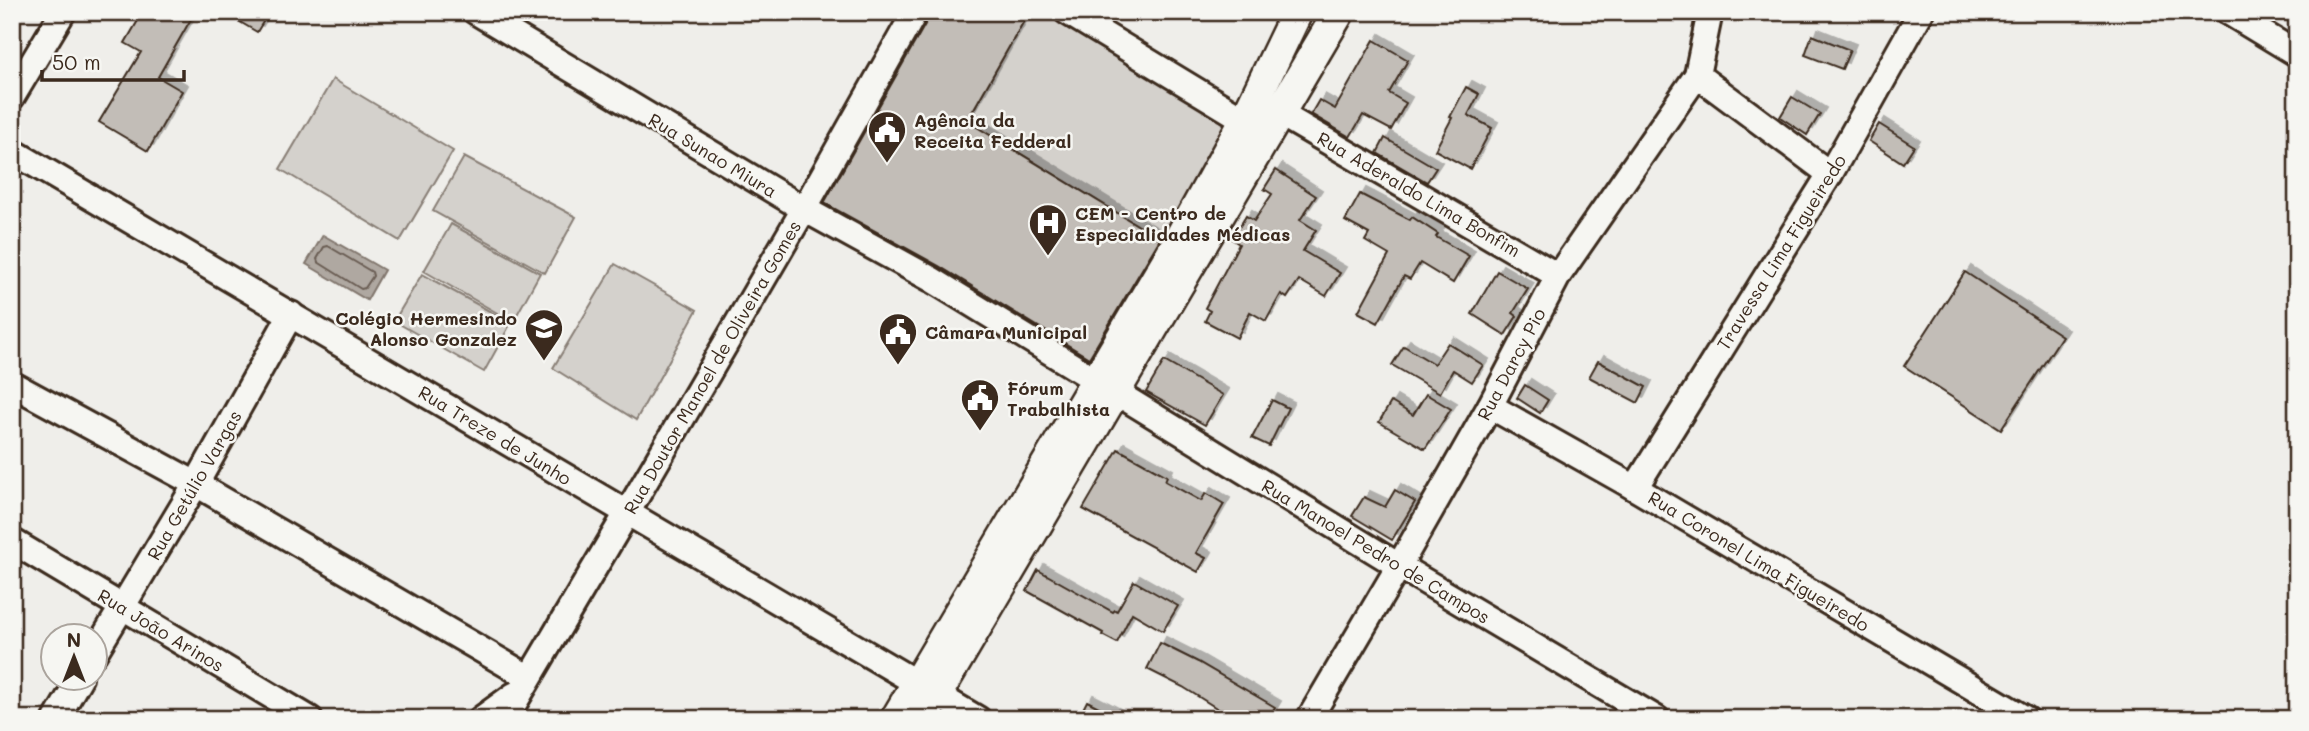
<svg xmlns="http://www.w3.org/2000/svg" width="2309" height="731" font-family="Mali,sans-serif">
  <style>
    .green { fill: #d4d1cc; stroke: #887e75; stroke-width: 2 }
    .water { fill: #afa8a1; stroke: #81766d; stroke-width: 2 }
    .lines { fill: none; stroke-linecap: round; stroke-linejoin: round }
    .shore { stroke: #695c52; stroke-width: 2 }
    .building { fill: #c2bdb7; stroke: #3b2a1e; stroke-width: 2; filter: url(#shadow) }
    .minor-casing { stroke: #3b2a1e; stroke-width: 30 }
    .major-casing { stroke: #3b2a1e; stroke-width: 35 }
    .minor { stroke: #f6f6f2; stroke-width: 24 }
    .major { stroke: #f6f6f2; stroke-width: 30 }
    .labels { text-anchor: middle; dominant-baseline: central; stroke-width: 5; stroke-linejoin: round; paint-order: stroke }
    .poi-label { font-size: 18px; font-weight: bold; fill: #3b2a1e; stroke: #f6f6f2; text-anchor: start }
    .street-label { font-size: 18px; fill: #3b2a1e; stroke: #f6f6f2 }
  </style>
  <defs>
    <filter id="shadow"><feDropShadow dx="6" dy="-6" stdDeviation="0" flood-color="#0004"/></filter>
  </defs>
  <rect width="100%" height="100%" fill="#efeeea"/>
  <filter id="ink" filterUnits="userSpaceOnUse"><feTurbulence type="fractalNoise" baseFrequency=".0143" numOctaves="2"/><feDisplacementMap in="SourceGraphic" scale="14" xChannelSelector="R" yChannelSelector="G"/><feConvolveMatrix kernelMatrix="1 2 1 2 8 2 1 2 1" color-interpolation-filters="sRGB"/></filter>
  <g filter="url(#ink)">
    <g class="green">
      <polygon points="1029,12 1051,12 1222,113 1236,124 1170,245 967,121"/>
      <polygon points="333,79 453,151 400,241 280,169"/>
      <polygon points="464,157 576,217 545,273 433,211"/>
      <polygon points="451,224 540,273 513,322 424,271"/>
      <polygon points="615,264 697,310 636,420 553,368"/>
      <polygon points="422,274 511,323 484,372 394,321"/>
    </g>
    <polygon class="water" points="323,235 384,270 367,300 306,264"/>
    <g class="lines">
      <polygon class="shore" points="328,246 372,272 373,276 365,288 361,289 318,262 317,259 324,247"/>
    </g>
    <g class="building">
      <polygon points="143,12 195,12 158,77 182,91 148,151 99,122 141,52 125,43"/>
      <polygon points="223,12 269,12 257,32"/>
      <polygon points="930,12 1029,12 967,121 1160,239 1089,358 939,266 824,203 928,19"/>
      <polygon points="1812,35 1850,50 1842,69 1805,55"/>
      <polygon points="1374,40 1408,60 1389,93 1406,103 1391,130 1363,115 1350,137 1311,114 1319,100 1335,109"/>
      <polygon points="1466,87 1479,94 1468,115 1492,128 1470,169 1435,150 1452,118 1450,117"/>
      <polygon points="1792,97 1820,114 1807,135 1780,117"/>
      <polygon points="1879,124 1914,146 1903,163 1869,141"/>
      <polygon points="1385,138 1436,168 1427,182 1377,153"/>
      <polygon points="1276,170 1316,196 1300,220 1316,230 1303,251 1340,273 1326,296 1299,280 1287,298 1281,294 1266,321 1250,312 1237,338 1205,321 1210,311 1205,308 1239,244 1232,239 1246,216 1254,221 1272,194 1264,189"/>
      <polygon points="1360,194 1410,220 1412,217 1438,234 1436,237 1469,256 1453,283 1420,263 1410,279 1404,276 1378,323 1358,312 1389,255 1365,241 1369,234 1345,221"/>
      <polygon points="1497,271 1528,289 1513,313 1517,316 1505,335 1472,314"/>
      <polygon points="1965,272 2062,336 2001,429 1904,366"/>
      <polygon points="1448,343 1483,365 1472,382 1453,370 1440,393 1392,365 1404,346 1434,364"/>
      <polygon points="1164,361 1223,395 1205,425 1146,392"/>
      <polygon points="1598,361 1646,387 1638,403 1589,377"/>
      <polygon points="1525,385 1548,400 1540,413 1517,398"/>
      <polygon points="1426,394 1451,409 1425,449 1379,422 1391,402 1413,415"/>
      <polygon points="1272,400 1288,408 1269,446 1252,438"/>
      <polygon points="1118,449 1167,476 1165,481 1201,501 1206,493 1224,504 1196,553 1206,558 1198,572 1083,509"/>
      <polygon points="1395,490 1415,502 1392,540 1352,516 1364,497 1385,507"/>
      <polygon points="1038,570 1113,612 1115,610 1117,611 1134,581 1178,606 1163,631 1132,613 1117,643 1102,635 1103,633 1027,591"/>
      <polygon points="1160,643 1198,662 1275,707 1268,719 1234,719 1183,687 1147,669"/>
      <polygon points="1087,701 1122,719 1078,719"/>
    </g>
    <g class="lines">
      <g class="minor-casing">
        <g id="minor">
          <polyline points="476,12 804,209 931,279 1399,566 1657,719"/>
          <polyline points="1067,12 1245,120"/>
          <polyline points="2228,12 2297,54"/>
          <polyline points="1697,75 1830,174"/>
          <polyline points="12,97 63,12"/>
          <polyline points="1279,113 1558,276"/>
          <polyline points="12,151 978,719"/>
          <polyline points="12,384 196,484 528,677"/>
          <polyline points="1490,406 1623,481 2026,719"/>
          <polyline points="1635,488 1830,174 1921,12"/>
          <polyline points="12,541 310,719"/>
          <polyline points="94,654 196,484 291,314"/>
          <polyline points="56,719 80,678"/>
          <polyline points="481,719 514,695"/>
          <polyline points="505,719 627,513 804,209 915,12"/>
          <polyline points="1309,719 1399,566 1490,406 1558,276 1697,75 1710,12"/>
        </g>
      </g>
      <g class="major-casing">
        <g id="major">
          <polyline points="896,719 1174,249 1245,120 1297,12"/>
          <polyline points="922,719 1339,12"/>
        </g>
      </g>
      <use href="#minor" class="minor"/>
      <use href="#major" class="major"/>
    </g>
  </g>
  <defs>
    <g id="civic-pin" transform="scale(2.0125)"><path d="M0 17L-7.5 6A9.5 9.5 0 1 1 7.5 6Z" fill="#3b2a1e" stroke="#f6f6f2"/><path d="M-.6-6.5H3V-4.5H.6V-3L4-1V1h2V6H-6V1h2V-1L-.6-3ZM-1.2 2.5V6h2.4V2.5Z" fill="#fff"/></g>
    <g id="hospital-pin" transform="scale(2.0125)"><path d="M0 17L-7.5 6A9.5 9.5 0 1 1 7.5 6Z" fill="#3b2a1e" stroke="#f6f6f2"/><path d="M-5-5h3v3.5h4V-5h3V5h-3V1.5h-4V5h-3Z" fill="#fff"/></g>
    <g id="school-pin" transform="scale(2.0125)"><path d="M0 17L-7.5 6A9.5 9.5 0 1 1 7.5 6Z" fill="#3b2a1e" stroke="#f6f6f2"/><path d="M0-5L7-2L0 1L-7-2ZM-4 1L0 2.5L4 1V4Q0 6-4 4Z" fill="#fff"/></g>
  </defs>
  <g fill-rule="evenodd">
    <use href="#civic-pin" x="887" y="130"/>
    <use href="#hospital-pin" x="1048" y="223"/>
    <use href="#school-pin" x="544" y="328"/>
    <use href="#civic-pin" x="898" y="332"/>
    <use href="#civic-pin" x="980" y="398"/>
  </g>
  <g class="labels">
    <g class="poi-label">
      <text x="914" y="120">Agência da<tspan x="914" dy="21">Receita Fedderal</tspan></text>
      <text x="1075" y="213">CEM - Centro de<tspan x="1075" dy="21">Especialidades Médicas</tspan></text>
      <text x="517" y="318" text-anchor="end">Colégio Hermesindo<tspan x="517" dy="21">Alonso Gonzalez</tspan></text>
      <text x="925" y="332">Câmara Municipal</text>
      <text x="1007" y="388">Fórum<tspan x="1007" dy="21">Trabalhista</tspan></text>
    </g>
    <g class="street-label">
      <text transform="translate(713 155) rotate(31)">Rua Sunao Miura</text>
      <text transform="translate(1419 194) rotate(30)">Rua Aderaldo Lima Bonfim</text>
      <text transform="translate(1781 252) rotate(-58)">Travessa Lima Figueiredo</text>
      <text transform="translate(1511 364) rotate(-62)">Rua Darcy Pio</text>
      <text transform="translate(712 367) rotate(-60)">Rua Doutor Manoel de Oliveira Gomes</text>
      <text transform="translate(495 435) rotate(31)">Rua Treze de Junho</text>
      <text transform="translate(194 485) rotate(-60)">Rua Getúlio Vargas</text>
      <text transform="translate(1376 551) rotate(31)">Rua Manoel Pedro de Campos</text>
      <text transform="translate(1759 561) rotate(31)">Rua Coronel Lima Figueiredo</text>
      <text transform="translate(161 630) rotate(31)">Rua João Arinos</text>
    </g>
  </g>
  <rect width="2309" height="731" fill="none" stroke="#f6f6f2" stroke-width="42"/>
  <rect x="21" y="21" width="2267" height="689" fill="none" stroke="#3b2a1e" stroke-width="2.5" filter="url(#ink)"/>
  <g transform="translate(74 657)"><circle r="33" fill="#f6f6f2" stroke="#aba49d" stroke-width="2"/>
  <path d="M0-5L12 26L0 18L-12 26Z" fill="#3b2a1e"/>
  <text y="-10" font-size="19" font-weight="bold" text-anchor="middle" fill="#3b2a1e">N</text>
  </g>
  <path d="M42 70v10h142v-10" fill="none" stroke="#3b2a1e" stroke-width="3.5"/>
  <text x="52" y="70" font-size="21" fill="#3b2a1e" stroke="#f6f6f2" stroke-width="5" paint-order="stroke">50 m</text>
</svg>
